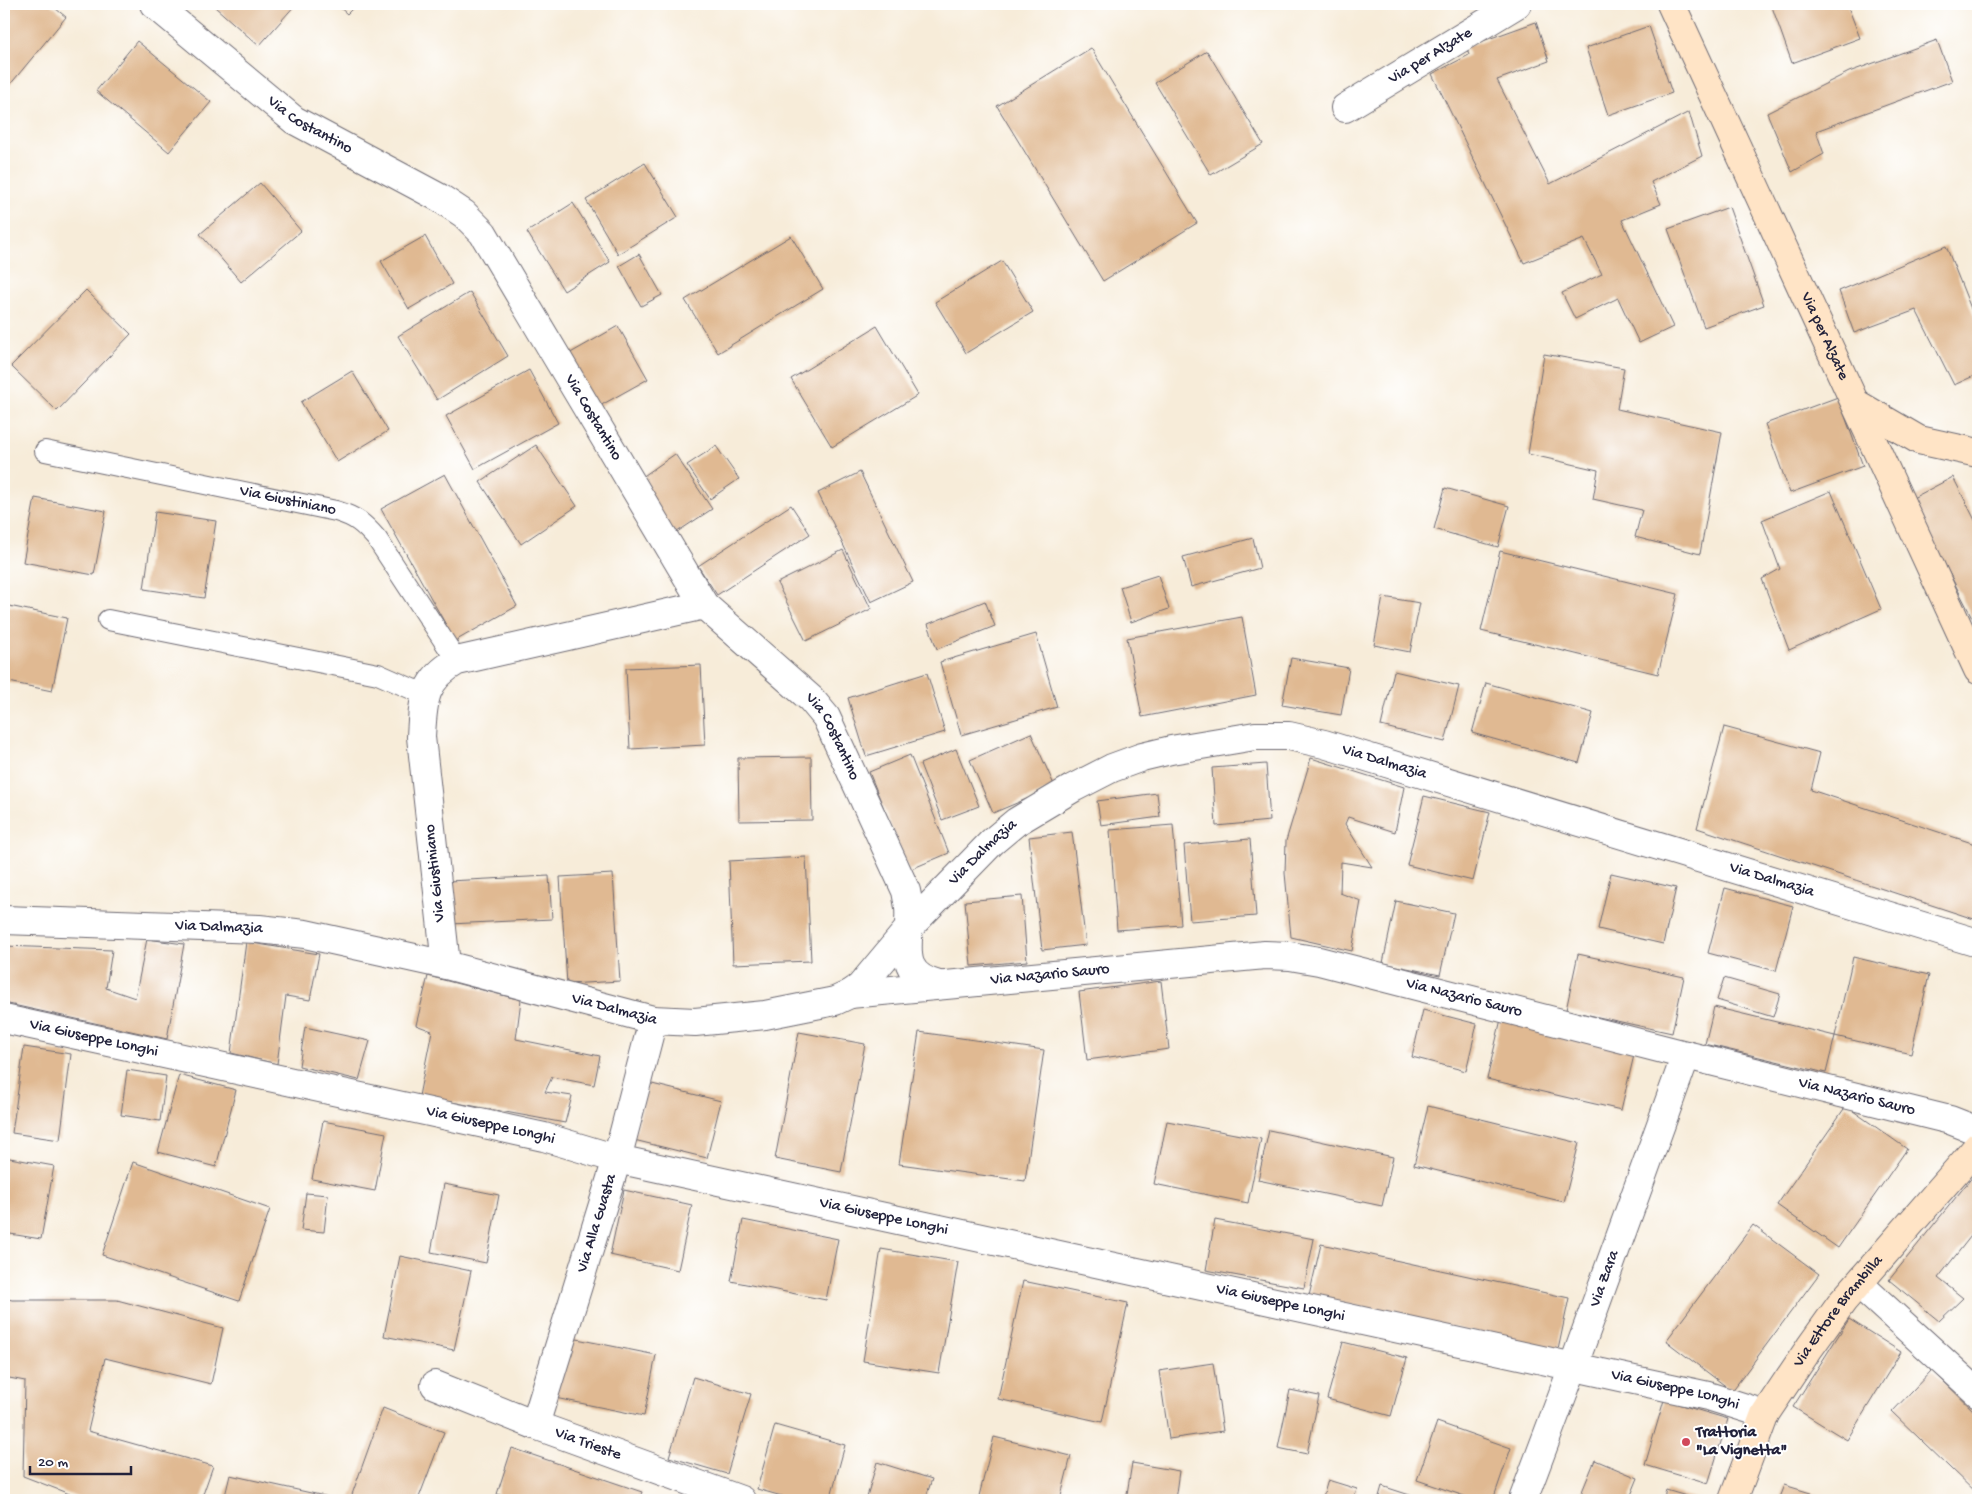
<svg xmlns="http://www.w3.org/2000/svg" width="1982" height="1504" font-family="'Gochi Hand',sans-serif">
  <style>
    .building { fill: #e0b992 }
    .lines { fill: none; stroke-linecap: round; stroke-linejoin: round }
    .lane-casing { stroke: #6d6972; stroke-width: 22 }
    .street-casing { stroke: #6d6972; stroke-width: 30 }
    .secondary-casing { stroke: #6d6972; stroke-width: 30 }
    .lane { stroke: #fff; stroke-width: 20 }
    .street { stroke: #fff; stroke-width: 28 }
    .secondary { stroke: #ffe4c6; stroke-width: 28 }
    .poi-dot { fill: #d1495b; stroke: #fff; stroke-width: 2 }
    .labels { text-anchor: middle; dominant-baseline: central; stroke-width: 4; stroke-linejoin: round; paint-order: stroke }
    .street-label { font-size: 16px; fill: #22223b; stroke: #fff }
    .poi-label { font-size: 16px; font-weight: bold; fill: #22223b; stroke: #fff; text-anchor: start }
  </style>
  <rect width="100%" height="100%" fill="#fff"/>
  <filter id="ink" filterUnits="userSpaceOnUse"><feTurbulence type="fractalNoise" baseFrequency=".02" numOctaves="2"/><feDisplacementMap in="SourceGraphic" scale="10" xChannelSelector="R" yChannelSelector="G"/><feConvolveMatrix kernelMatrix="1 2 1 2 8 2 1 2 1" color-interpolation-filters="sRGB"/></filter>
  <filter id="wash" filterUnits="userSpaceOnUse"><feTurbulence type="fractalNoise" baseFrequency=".0096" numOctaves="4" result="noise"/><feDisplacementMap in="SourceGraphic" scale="20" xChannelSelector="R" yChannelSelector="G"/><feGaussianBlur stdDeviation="1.12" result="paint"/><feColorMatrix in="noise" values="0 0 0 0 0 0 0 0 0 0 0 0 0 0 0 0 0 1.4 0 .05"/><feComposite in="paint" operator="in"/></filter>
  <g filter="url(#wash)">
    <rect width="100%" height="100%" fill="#f7ecd9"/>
    <g id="blocks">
      <g class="building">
        <polygon points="4,4 50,4 66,17 4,92"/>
        <polygon points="218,4 296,4 259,46 215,7"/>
        <polygon points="336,4 357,4 347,14"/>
        <polygon points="1771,4 1847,4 1860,38 1792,63"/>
        <polygon points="1536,22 1549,61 1497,80 1550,184 1689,112 1702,156 1651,182 1661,204 1622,220 1673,327 1639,343 1618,298 1575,319 1562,293 1602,274 1584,239 1524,263 1432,74 1469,55 1466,47"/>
        <polygon points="1649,26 1672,93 1608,115 1586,48"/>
        <polygon points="1937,40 1952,81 1816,131 1824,154 1792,172 1767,113 1849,72"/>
        <polygon points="137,41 211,102 169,152 96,91"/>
        <polygon points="1091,48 1197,223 1103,281 997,106"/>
        <polygon points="1207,51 1263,144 1211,175 1155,83"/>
        <polygon points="645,163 678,217 618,254 586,200"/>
        <polygon points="260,183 301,231 241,282 200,234"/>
        <polygon points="573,203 610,262 564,291 527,232"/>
        <polygon points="1729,207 1764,305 1704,327 1668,229"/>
        <polygon points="425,236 452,284 409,309 381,261"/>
        <polygon points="791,236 823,289 718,353 685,300"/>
        <polygon points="1946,246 1978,326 1978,374 1954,385 1916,310 1854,333 1839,291"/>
        <polygon points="639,254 662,295 641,306 619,266"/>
        <polygon points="1002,261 1033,312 966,353 935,302"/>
        <polygon points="86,290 131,334 57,411 11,366"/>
        <polygon points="470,292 508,356 437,400 398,336"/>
        <polygon points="618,326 648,379 596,408 567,355"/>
        <polygon points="877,326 918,395 832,447 791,379"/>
        <polygon points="1544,354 1624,368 1617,409 1722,432 1700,554 1635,537 1642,510 1593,499 1598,470 1528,454"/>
        <polygon points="529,370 558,423 475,469 446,416"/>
        <polygon points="352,371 388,431 337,462 301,402"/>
        <polygon points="1838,397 1863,466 1790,493 1765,424"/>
        <polygon points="536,445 577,506 521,544 480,482"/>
        <polygon points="716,446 739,479 710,499 687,465"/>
        <polygon points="675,454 712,509 674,534 638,480"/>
        <polygon points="860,472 913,582 871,602 818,493"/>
        <polygon points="445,474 517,606 455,641 381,509"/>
        <polygon points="1953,477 1978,526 1978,617 1973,619 1911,499"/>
        <polygon points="1445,488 1509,506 1498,547 1434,529"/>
        <polygon points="1831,491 1881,609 1789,650 1762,579 1780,569 1762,520"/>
        <polygon points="35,498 106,511 94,575 23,562"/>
        <polygon points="791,505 810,534 717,595 698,566"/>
        <polygon points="155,512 216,521 204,598 144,589"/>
        <polygon points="1253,538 1260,568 1191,587 1183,557"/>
        <polygon points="843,550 871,609 806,641 777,583"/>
        <polygon points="1500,551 1678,594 1658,674 1481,631"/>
        <polygon points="1158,575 1169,609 1131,622 1120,587"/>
        <polygon points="1383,597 1420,603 1410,652 1374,645"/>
        <polygon points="985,601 995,626 937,649 928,624"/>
        <polygon points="4,605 67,618 52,691 4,681"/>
        <polygon points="1242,617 1256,695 1142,717 1127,638"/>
        <polygon points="1036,634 1057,707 961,735 940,662"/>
        <polygon points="1291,658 1349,668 1341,715 1282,705"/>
        <polygon points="701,665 705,745 630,749 626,668"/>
        <polygon points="1394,671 1459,686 1445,742 1381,726"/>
        <polygon points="927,673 945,732 866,756 848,698"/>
        <polygon points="1486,683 1593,713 1579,763 1472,733"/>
        <polygon points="1724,727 1820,753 1811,790 1978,845 1977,920 1697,828"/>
        <polygon points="1031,733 1055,787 993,813 970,760"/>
        <polygon points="956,749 979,806 942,820 920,764"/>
        <polygon points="910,755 949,853 909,870 869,772"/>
        <polygon points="811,757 812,820 739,821 738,758"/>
        <polygon points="1311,758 1404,787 1395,832 1348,817 1345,824 1372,867 1341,862 1340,893 1361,901 1352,951 1291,937 1285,873 1286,841"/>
        <polygon points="1266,764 1270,821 1216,826 1212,768"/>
        <polygon points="1157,793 1160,817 1101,825 1097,801"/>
        <polygon points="1424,796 1490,812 1473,881 1407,865"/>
        <polygon points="1173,825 1181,925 1117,930 1110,830"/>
        <polygon points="1072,832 1086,945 1042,950 1029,837"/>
        <polygon points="1250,839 1256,916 1190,921 1184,845"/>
        <polygon points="806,857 811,961 733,964 729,861"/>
        <polygon points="1611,873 1676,888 1663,944 1598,929"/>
        <polygon points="613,874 620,981 567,984 560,877"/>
        <polygon points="549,876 552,919 450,924 448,881"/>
        <polygon points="1725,888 1793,906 1776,971 1708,953"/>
        <polygon points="1022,896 1027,961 971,966 965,901"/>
        <polygon points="1396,901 1454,913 1440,975 1383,963"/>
        <polygon points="147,939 184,944 167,1039 4,1003 4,946 112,950 106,988 135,998"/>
        <polygon points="246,942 319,954 310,1000 286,996 277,1064 231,1053"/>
        <polygon points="1578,954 1684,977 1672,1033 1566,1010"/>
        <polygon points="1853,957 1929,975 1911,1054 1835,1036"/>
        <polygon points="428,976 521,1000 516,1039 600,1056 594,1085 552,1077 545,1092 572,1096 565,1123 419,1096 432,1031 416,1025"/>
        <polygon points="1724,978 1780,994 1773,1017 1717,1000"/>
        <polygon points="1161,981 1169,1049 1087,1060 1079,992"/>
        <polygon points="1714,1007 1835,1036 1826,1073 1705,1044"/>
        <polygon points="1423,1010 1477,1024 1466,1071 1412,1057"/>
        <polygon points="1501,1019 1635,1051 1621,1110 1487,1079"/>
        <polygon points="305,1027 370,1041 359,1080 299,1066"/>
        <polygon points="799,1032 865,1044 841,1172 775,1159"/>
        <polygon points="919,1032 1044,1050 1025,1181 899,1164"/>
        <polygon points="24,1047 71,1054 60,1140 12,1133"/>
        <polygon points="127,1070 166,1076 160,1121 121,1115"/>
        <polygon points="179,1075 236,1090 216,1167 158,1152"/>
        <polygon points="648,1083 721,1101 707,1158 634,1140"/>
        <polygon points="1428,1106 1579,1143 1564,1202 1414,1165"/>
        <polygon points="1846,1106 1907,1149 1838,1248 1777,1205"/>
        <polygon points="323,1121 386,1133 375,1191 312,1179"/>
        <polygon points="1167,1121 1261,1139 1248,1203 1154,1184"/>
        <polygon points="1269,1130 1393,1157 1382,1206 1258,1180"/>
        <polygon points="4,1157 54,1166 41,1239 4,1233"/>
        <polygon points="133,1162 270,1209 239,1301 102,1255"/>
        <polygon points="1978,1170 1978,1227 1938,1278 1963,1298 1939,1321 1889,1280"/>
        <polygon points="444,1184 499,1195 486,1263 431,1252"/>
        <polygon points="624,1190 692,1205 678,1270 610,1255"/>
        <polygon points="306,1193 328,1195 324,1232 301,1230"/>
        <polygon points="743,1220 838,1239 826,1300 731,1281"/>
        <polygon points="1215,1220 1314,1239 1304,1288 1206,1270"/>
        <polygon points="1753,1225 1819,1274 1732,1391 1666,1341"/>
        <polygon points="1321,1244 1569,1298 1558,1350 1309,1296"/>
        <polygon points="881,1249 958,1262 939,1373 863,1361"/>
        <polygon points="400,1256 471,1271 454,1350 384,1336"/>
        <polygon points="1023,1281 1128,1303 1102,1422 998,1399"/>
        <polygon points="4,1298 12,1300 117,1300 223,1328 211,1384 105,1358 88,1431 213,1466 201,1500 85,1500 23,1476 25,1381 4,1377"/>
        <polygon points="1849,1319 1901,1352 1847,1440 1793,1407"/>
        <polygon points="567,1337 656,1355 644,1416 555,1398"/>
        <polygon points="1343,1342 1407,1358 1391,1416 1327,1399"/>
        <polygon points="1213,1363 1223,1431 1169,1439 1159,1371"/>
        <polygon points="1932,1370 1978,1415 1978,1495 1892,1412"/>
        <polygon points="693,1377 751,1394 727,1474 669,1457"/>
        <polygon points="1290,1390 1319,1396 1307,1454 1278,1448"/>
        <polygon points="1664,1400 1728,1419 1708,1484 1645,1465"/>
        <polygon points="383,1408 444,1432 418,1500 350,1500"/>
        <polygon points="1437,1422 1511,1448 1493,1500 1476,1500 1417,1480"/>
        <polygon points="775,1425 845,1445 830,1500 796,1500 757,1489"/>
        <polygon points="994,1437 1071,1456 1060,1500 978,1500"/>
        <polygon points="512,1448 642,1492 639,1500 514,1500 497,1494"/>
        <polygon points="1595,1460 1638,1478 1629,1500 1596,1500 1581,1494"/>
        <polygon points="877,1462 932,1479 925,1500 866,1500"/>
        <polygon points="1132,1463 1179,1471 1175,1500 1126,1500"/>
        <polygon points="230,1475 338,1499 338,1500 224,1500"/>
        <polygon points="1328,1480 1357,1489 1354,1500 1322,1500"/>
        <polygon points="1784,1485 1834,1500 1778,1500"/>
        <polygon points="1382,1486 1425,1500 1378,1500"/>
        <polygon points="1666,1490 1700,1500 1663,1500"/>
      </g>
    </g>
  </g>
  <g filter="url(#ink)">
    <use href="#blocks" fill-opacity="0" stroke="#6d6972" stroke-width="1"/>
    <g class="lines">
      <g class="lane-casing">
        <g id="lane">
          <path id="s1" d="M 45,451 L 336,511 C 356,517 363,523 377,539 L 457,661"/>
          <polyline points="108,620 378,674 412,689 428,692"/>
        </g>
      </g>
      <g class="street-casing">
        <g id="street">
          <path id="s2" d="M 154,4 L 294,120 L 440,198 L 464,214 L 483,233 L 704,605 L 811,699 L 826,717 L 906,891 C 907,896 908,902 909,907 C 912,940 893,974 939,985"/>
          <path id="s3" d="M 1345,108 L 1517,4"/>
          <path id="s4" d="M 4,920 L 259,929 L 305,934 L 446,965 L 653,1020 L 695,1022 L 765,1015 L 835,1001 L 850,994 L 860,987 L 915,921 L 992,842 L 1016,822 L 1073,788 L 1112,768 L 1142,757 L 1171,750 L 1255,736 L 1289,736 L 1324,744 L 1978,943"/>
          <path d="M 446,965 L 421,737 C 423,701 423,680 457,661 L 704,605"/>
          <path id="s5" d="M 850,994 L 1265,955 L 1290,956 L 1319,961 L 1686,1055 L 1950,1120 L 1978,1131"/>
          <path id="s6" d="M 4,1019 L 544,1137 L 617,1159 L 1708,1396 L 1765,1414"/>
          <polyline points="1859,1284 1978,1393"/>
          <path id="s7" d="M 435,1385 L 535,1425 L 741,1500"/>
          <path id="s8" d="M 535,1425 L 617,1159 L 653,1020"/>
          <path id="s9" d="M 1523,1500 L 1573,1367 L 1686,1055"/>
        </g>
      </g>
      <g class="secondary-casing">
        <g id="secondary">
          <path id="s10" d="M 1671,4 L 1978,670"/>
          <polyline points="1857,404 1919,440 1978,453"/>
          <path id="s11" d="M 1733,1500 L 1765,1414 L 1810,1347 L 1843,1301 L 1978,1146"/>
        </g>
      </g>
      <use href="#lane" class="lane"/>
      <use href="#street" class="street"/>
      <use href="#secondary" class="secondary"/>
    </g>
  </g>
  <circle class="poi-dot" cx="1686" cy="1442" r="5"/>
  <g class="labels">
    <g class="street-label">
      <text stroke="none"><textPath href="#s3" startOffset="100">Via per Alzate</textPath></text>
      <text stroke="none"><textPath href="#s2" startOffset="198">Via Costantino</textPath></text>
      <text stroke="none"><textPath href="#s10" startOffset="366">Via per Alzate</textPath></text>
      <text stroke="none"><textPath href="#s2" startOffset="618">Via Costantino</textPath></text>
      <text stroke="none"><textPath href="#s1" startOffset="248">Via Giustiniano</textPath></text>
      <text stroke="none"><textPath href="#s2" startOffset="1022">Via Costantino</textPath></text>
      <text stroke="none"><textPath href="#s4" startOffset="1490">Via Dalmazia</textPath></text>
      <text stroke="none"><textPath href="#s4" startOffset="1055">Via Dalmazia</textPath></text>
      <text transform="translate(436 873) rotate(-96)">Via Giustiniano</text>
      <text stroke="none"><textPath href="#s4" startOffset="1895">Via Dalmazia</textPath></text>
      <text stroke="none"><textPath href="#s4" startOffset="215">Via Dalmazia</textPath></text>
      <text stroke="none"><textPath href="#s5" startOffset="201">Via Nazario Sauro</textPath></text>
      <text stroke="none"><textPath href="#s5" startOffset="621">Via Nazario Sauro</textPath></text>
      <text stroke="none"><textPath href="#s4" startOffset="620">Via Dalmazia</textPath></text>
      <text stroke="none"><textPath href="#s6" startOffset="92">Via Giuseppe Longhi</textPath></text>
      <text stroke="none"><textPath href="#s5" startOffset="1026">Via Nazario Sauro</textPath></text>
      <text stroke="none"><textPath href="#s6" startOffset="498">Via Giuseppe Longhi</textPath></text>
      <text stroke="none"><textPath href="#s6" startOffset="902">Via Giuseppe Longhi</textPath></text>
      <text stroke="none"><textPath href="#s8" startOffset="211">Via Alla Guasta</textPath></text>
      <text stroke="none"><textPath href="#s9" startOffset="236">Via Zara</textPath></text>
      <text stroke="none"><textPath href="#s6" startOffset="1308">Via Giuseppe Longhi</textPath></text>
      <text stroke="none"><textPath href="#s11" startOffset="218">Via Ettore Brambilla</textPath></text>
      <text stroke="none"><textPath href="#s6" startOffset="1712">Via Giuseppe Longhi</textPath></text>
      <text stroke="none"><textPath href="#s7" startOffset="164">Via Trieste</textPath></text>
    </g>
    <g class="poi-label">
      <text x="1696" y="1433">Trattoria<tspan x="1696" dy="18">"La Vignetta"</tspan></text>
    </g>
  </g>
  <rect width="1982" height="1504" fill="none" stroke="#fff" stroke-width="20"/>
  <path d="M30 1466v8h101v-8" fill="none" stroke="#22223b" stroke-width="2.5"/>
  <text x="38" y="1466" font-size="15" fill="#22223b" stroke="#ffffff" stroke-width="4" paint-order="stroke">20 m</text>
</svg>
